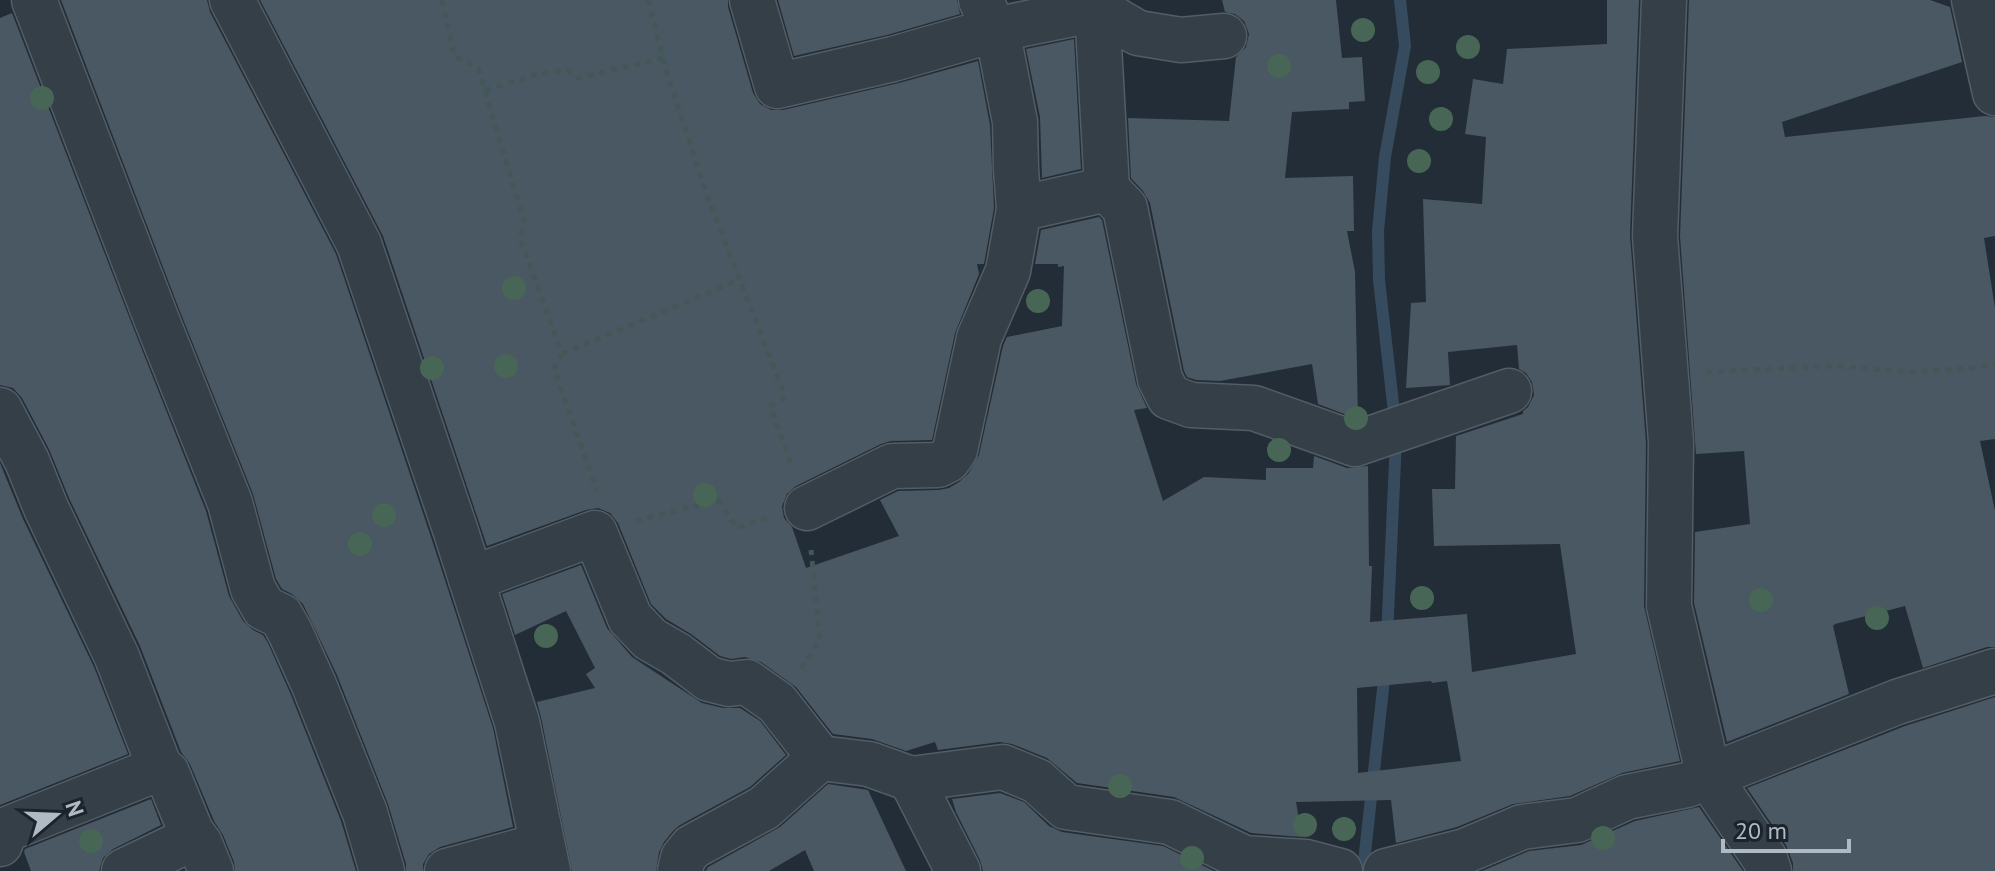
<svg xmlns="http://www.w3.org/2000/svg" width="1995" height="871" font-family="'PT Sans',sans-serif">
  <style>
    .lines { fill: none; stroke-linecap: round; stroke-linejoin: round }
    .stream { stroke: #364c5e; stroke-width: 12 }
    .building { fill: #4a5863; fill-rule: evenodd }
    .minor-casing { stroke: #535d65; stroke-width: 47 }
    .path { stroke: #435757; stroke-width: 5; stroke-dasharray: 6 6; stroke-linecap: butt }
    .minor { stroke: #353f48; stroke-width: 44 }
    .tree { fill: #486655 }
  </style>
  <rect width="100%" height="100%" fill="#222d37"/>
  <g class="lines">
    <g class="stream">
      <polyline points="1395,421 1379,280 1378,231 1385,157 1405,46 1400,0"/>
      <polyline points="1387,637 1396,440"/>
      <polyline points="1363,871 1385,671"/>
    </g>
  </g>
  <g class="building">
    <polygon points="61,0 207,0 210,12 336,254 431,537 493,728 513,827 440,847 429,854 423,864 423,871 406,871 406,864 388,804 337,675 303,604 292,594 282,589 276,579 253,494 179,309"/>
    <path d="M 260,0 L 728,0 L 728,7 L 753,93 L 760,104 L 771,110 L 783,110 L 899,83 L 978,61 L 990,125 L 994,208 L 984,264 L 977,264 L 979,274 L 955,333 L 932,440 L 891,441 L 881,444 L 796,486 L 787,494 L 782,506 L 784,518 L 792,527 L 806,568 L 899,536 L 880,500 L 898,491 L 939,490 L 949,488 L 959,482 L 968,474 L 979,455 L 1003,346 L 1007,337 L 1062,326 L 1064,266 L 1058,267 L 1058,264 L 1035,264 L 1041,230 L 1099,217 L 1102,220 L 1136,384 L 1147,408 L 1134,410 L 1163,501 L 1204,477 L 1266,480 L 1266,468 L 1313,468 L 1314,456 L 1347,468 L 1368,466 L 1369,566 L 1372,566 L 1370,622 L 1467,614 L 1472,672 L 1576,654 L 1560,544 L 1434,546 L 1432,489 L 1455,489 L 1456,436 L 1523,414 L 1523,411 L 1528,407 L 1534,395 L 1532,382 L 1526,373 L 1519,369 L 1517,345 L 1448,352 L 1450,385 L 1406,388 L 1411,303 L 1426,302 L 1423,199 L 1482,204 L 1486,137 L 1465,134 L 1473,79 L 1503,84 L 1507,49 L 1607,44 L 1607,0 L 1639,0 L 1630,235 L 1646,443 L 1644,606 L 1680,761 L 1622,773 L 1570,796 L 1513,804 L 1457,827 L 1396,843 L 1391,800 L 1296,802 L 1302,837 L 1251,833 L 1174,797 L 1077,783 L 1047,758 L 1012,744 L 1000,742 L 938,750 L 935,742 L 906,751 L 872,739 L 833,734 L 796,687 L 761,662 L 745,657 L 731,659 L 720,656 L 691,634 L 666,619 L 651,604 L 618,523 L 610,513 L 598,508 L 586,510 L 487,546 L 383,236 ZM 1431,681 L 1432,683 L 1447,681 L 1461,761 L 1358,773 L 1357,688 Z"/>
    <polygon points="778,0 957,0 960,14 887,35 794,56"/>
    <polygon points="1222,0 1336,0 1342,58 1362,57 1365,101 1349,102 1349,109 1292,112 1285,178 1353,176 1354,231 1347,231 1355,272 1358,417 1355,418 1318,404 1312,364 1220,381 1196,380 1187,377 1184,371 1150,203 1143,191 1131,178 1128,118 1229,121 1236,57 1246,47 1249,34 1244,21 1235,14 1225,12"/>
    <polygon points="1689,0 1930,0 1950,7 1962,62 1782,122 1785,137 1985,116 1995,117 1995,236 1984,238 1995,308 1995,439 1980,441 1995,511 1995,647 1987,647 1923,668 1905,606 1835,624 1833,626 1849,694 1727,742 1694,603 1695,532 1750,524 1744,451 1696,454 1680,236"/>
    <polygon points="12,13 133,327 206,511 229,596 243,621 253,630 263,635 268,643 291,695 341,821 356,871 235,871 234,862 223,835 214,821 190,764 181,752 140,646 69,498 49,449 22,398 13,388 0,385 0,18"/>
    <polygon points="1074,39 1081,169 1042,178 1040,117 1026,49"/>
    <polygon points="0,463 23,519 94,667 128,754 0,805"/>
    <polygon points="581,565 607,628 632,657 702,703 723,708 740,708 760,721 786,755 750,787 680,825 673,831 664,842 659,852 656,871 572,871 541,717 537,702 595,688 586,674 595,668 566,611 515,635 502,594"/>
    <polygon points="1995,697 1995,871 1793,871 1793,863 1786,845 1747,788 1905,726"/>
    <polygon points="828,784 868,790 906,871 814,871 805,850 769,871 706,871 708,867 780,827"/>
    <polygon points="1000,793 1024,802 1049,826 1062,832 1163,846 1214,871 983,871 980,860 956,812 952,799"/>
    <polygon points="151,799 161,825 113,849 103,858 99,871 31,871 24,852 25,849"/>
    <polygon points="1699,807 1743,871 1482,871 1529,851 1581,845 1635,821"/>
  </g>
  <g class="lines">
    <g class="minor-casing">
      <g id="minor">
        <polyline points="34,0 156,318 230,503 253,589 264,608 281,616 290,632 314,685 365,813 382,871"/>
        <polyline points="232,0 359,244 455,529 517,722 548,871"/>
        <polyline points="752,0 777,86 893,59 994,30 1097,9 1138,33 1181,40 1224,36"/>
        <polyline points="981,0 1000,45 1015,122 1016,169 1019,209"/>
        <polyline points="1095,0 1097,9 1107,189 1125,208 1160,379 1169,397 1191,405 1254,408 1355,444 1509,391"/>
        <polyline points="1664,0 1655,236 1671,442 1669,606 1709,777 1765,859 1769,871"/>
        <polyline points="1974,0 1995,93"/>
        <polyline points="0,410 27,461 46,508 117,657 160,768 5,830 0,844"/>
        <polyline points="807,508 892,466 938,465 948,460 955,450 979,338 1008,271 1019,209 1107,189"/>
        <polyline points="471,579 595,533 630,618 650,639 676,654 709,679 729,684 747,682 777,703 820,758"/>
        <polyline points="160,768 167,773 192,834 200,844 211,871"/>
        <polyline points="911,779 958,871"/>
        <polyline points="124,871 195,837"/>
        <polyline points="447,871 542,845"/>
        <polyline points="680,871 683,858 692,847 764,808 820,758 869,764 911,779 1003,767 1037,781 1066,807 1170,822 1244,858 1306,862 1340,871"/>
        <polyline points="1386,871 1465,851 1522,827 1577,820 1627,797 1687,785 1897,702 1995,671"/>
      </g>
    </g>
    <g class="path">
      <polyline points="442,0 454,56 478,68 524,221 520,238 562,354 554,369 597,491"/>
      <polyline points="648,0 667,73 708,198 785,396 779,402 770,406 792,466"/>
      <polyline points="485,90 539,74 568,70 579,78 663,58"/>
      <polyline points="562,354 741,279"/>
      <polyline points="1706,372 1833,366 1915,372 1973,368 1995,364"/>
      <polyline points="636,521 718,500 737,528 767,518"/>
      <polyline points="801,669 820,640 811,550"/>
    </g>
    <use href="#minor" class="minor"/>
  </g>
  <g class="tree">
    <circle cx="1363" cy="30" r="12"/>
    <circle cx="1468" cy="47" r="12"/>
    <circle cx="1279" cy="66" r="12"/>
    <circle cx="1428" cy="72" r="12"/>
    <circle cx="42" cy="98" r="12"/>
    <circle cx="1441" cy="119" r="12"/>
    <circle cx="1419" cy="161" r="12"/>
    <circle cx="514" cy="288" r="12"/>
    <circle cx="1038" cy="301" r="12"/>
    <circle cx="506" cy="366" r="12"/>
    <circle cx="432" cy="368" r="12"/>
    <circle cx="1356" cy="418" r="12"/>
    <circle cx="1279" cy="450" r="12"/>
    <circle cx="705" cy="495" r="12"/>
    <circle cx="384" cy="515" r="12"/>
    <circle cx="360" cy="544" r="12"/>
    <circle cx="1422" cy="598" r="12"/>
    <circle cx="1761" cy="600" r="12"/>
    <circle cx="1877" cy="618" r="12"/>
    <circle cx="546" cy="636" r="12"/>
    <circle cx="1120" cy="786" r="12"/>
    <circle cx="1305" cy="825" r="12"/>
    <circle cx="1344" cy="829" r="12"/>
    <circle cx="1603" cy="838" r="12"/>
    <circle cx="91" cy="841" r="12"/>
    <circle cx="1192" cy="858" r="12"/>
  </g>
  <g transform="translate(56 815) rotate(71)" stroke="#1b242c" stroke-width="6" paint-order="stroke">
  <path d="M0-6L14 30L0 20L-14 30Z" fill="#b0bac4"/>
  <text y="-12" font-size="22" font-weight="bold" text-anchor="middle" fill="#b0bac4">N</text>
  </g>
  <path d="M1723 839v12h126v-12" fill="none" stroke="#b0bac4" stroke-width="4"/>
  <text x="1735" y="839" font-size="24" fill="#b0bac4" stroke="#1b242c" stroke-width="6" paint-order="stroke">20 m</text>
</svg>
